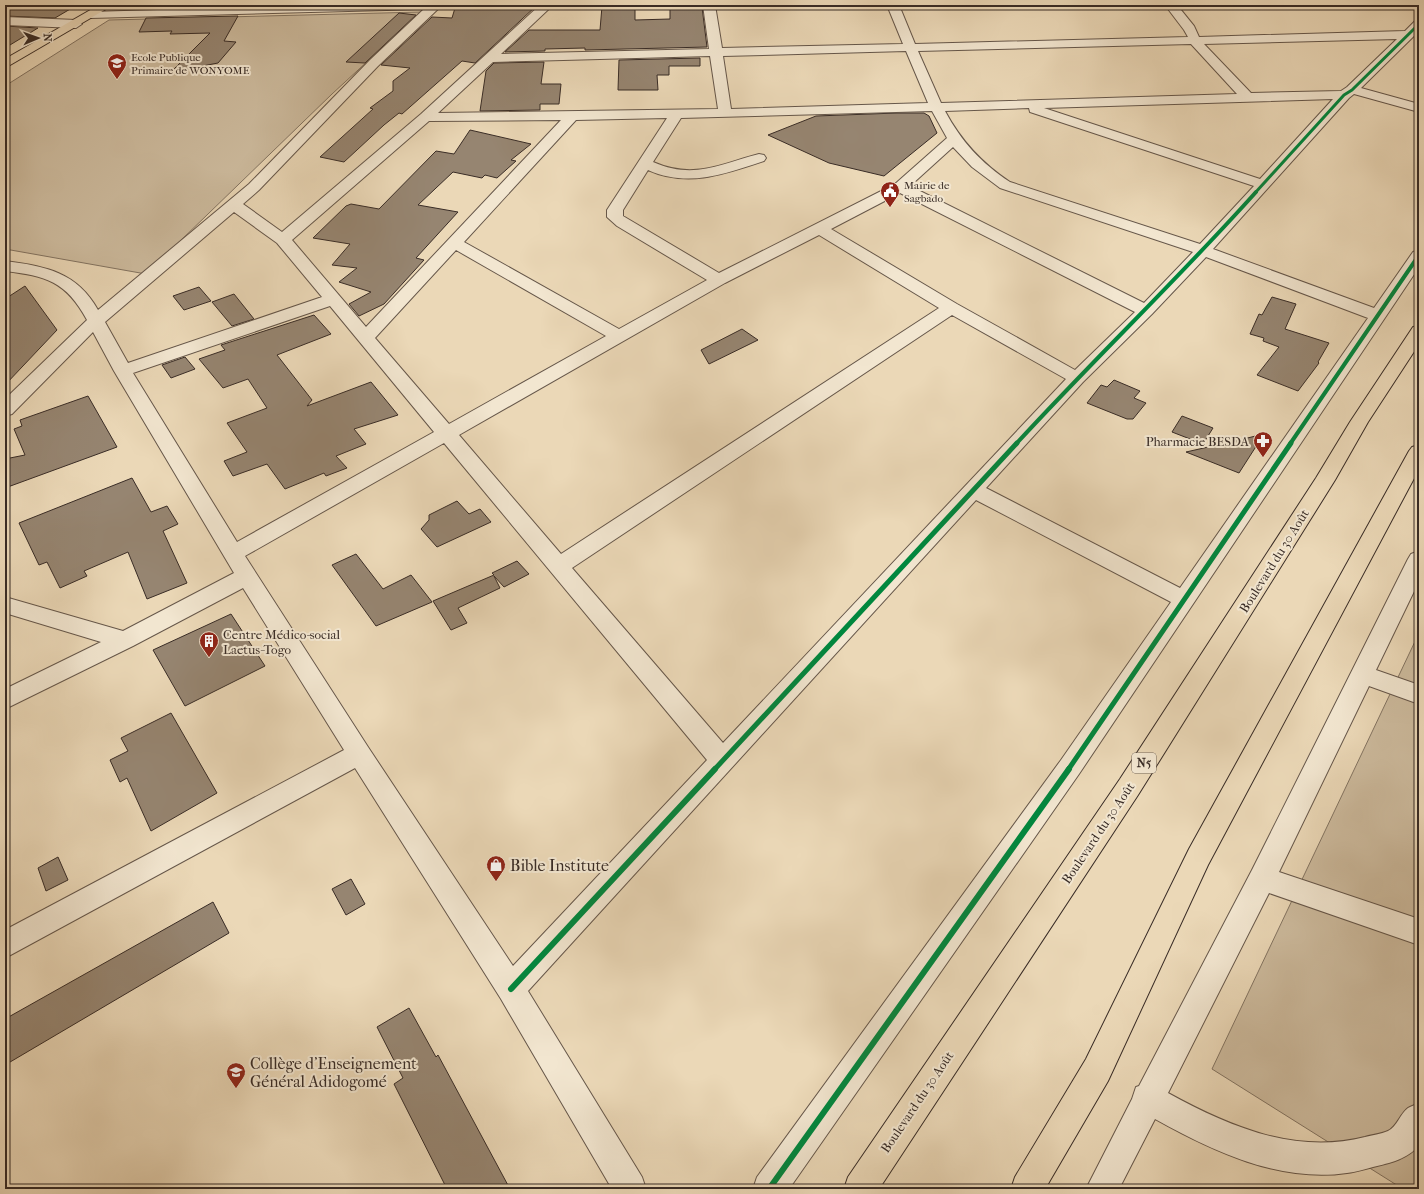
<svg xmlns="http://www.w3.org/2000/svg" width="1424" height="1194" font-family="'IM FELL French Canon',serif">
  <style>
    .green { fill: #cdbb9e; stroke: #837462 }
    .building { fill: #968571; stroke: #392c26 }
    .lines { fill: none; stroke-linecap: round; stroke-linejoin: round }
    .minor-casing { stroke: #66574a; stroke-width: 2 }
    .major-casing { stroke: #392c26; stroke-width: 2 }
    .highway-casing { stroke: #392c26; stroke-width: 2 }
    .minor { fill: #f2e6d0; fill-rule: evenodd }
    .major { fill: #ebd8b7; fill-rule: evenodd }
    .highway { fill: #ebd8b7; fill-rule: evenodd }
    .cycleway-far3-casing { stroke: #f2e6d0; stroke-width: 4.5 }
    .cycleway-far2-casing { stroke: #f2e6d0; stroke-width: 6 }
    .cycleway-far1-casing { stroke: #f2e6d0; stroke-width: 8 }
    .cycleway-casing { stroke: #f2e6d0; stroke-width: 9 }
    .cycleway-far3 { stroke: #00873e; stroke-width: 3 }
    .cycleway-far2 { stroke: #00873e; stroke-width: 4 }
    .cycleway-far1 { stroke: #00873e; stroke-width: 5 }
    .cycleway { stroke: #00873e; stroke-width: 6 }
    .labels { text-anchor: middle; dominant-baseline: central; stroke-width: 4; stroke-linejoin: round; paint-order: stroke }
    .far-poi-label { font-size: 11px; fill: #392c26; stroke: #f2e6d0; text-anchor: start }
    .shield { fill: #f2e6d0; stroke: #706459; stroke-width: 1 }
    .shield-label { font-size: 12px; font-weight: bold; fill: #392c26 }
    .poi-label { font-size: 13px; fill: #392c26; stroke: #f2e6d0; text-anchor: end }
    .street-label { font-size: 13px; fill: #392c26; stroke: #f2e6d0 }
    .near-poi-label { font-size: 16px; fill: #392c26; stroke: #f2e6d0; text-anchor: start }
  </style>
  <rect width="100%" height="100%" fill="#ebd8b7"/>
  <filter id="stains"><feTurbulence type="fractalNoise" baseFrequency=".005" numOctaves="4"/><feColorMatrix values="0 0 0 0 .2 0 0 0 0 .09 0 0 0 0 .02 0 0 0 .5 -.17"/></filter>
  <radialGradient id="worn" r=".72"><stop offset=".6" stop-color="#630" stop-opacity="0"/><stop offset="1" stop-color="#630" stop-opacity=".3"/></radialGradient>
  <g class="green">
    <polygon points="421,12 332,94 146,274 5,249 5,86 109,20"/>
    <polygon points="1419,633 1419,1189 1403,1189 1212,1069"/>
  </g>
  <g class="building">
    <polygon points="5,5 77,5 55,18 5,16"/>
    <polygon points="152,5 236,5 236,6 150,9"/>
    <polygon points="604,5 635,7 635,20 670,19 670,8 702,7 707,47 585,50 585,48 545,49 545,51 505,52 529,30 600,30 602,6"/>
    <polygon points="536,6 475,63 462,61 402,114 399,113 384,125 344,162 320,157 373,109 370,108 393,91 393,81 410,68 381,65 432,17 452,18 455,8"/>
    <polygon points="399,13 416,15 365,63 346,62"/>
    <polygon points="238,16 224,41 236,42 218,63 171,72 210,33 170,34 172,31 139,32 146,18"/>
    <polygon points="5,26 38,28 5,48"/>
    <polygon points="700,58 700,66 669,66 669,75 657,75 658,90 618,90 619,60"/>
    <polygon points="544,62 541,84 561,84 559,104 540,104 540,110 480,111 486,71 494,63"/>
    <polygon points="897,113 924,113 929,116 937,133 884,176 829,163 768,135 816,116"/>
    <polygon points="470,130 531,144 511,160 516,161 497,178 485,175 482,178 453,172 418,205 458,212 416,258 424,260 384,304 359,316 349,304 371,292 339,282 357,268 332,265 350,244 313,238 346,206 351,204 379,209 436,151 454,154"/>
    <polygon points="25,286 57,330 5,385 5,299"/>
    <polygon points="199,287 211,301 184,310 173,296"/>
    <polygon points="234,294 254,319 232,326 212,302"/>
    <polygon points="1272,297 1296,304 1285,329 1329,343 1318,362 1319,363 1298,391 1257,375 1279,347 1263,341 1264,338 1250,334 1259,314 1262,315"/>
    <polygon points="314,315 331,334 277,355 312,400 307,406 371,382 398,415 354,429 366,444 336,456 347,468 326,476 324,473 285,489 267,464 233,476 224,461 247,452 227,423 267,408 248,379 223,388 199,359 225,350 221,345"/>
    <polygon points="742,329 758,340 709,364 701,350"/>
    <polygon points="185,357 195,369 171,378 162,365"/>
    <polygon points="1114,380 1140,391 1134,398 1146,403 1133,419 1127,419 1087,403 1101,385 1107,387"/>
    <polygon points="88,396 117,447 5,488 5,459 25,455 14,429 22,426 20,420"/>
    <polygon points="1182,416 1213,428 1203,444 1172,432"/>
    <polygon points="1264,434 1239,473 1186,452 1235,441"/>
    <polygon points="132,478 151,512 167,506 178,524 163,531 187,583 147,599 128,552 84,571 87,576 60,588 47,562 39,565 19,523"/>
    <polygon points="457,501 469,514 480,509 491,522 437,547 421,529 429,520 429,515"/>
    <polygon points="356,554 383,589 411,575 432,602 376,626 332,565"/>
    <polygon points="517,561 529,574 504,587 494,576 500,588 458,608 467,623 451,630 433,601 494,575 492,573"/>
    <polygon points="231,614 265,666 185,706 153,650"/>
    <polygon points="171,713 217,793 151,831 127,778 120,782 110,760 128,751 121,738"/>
    <polygon points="58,857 68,880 46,891 38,868"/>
    <polygon points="351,879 365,904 346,915 332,889"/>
    <polygon points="213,902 229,933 5,1065 5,1019"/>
    <polygon points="409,1008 436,1057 438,1055 510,1189 447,1189 394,1084 403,1078 377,1027"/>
  </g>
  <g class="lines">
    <g class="minor-casing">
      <g id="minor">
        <path d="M 320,5 L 447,5 L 445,7 L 438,9 L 378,66 L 259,190 L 243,204 L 282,232 L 421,114 L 540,5 L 553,5 L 501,54 L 709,49 L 703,5 L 715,5 L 722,48 L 903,44 L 887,5 L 899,5 L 915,44 L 1188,37 L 1184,30 L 1165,5 L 1177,5 L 1194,26 L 1199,37 L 1405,31 L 1415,21 L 1419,20 L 1419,31 L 1361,88 L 1419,104 L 1419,112 L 1354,94 L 1349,98 L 1213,249 L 1374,308 L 1413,252 L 1419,250 L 1419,267 L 1079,774 L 789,1189 L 753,1189 L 757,1177 L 1061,760 L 1171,602 L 976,500 L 528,991 L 642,1177 L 646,1189 L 612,1189 L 501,999 L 355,768 L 5,958 L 5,930 L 344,750 L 243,588 L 133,646 L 5,709 L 5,689 L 101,642 L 5,613 L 5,597 L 123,631 L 234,573 L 114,371 L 93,332 L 12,414 L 5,416 L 5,399 L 87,320 C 66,281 46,276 5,271 L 5,261 C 45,266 77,272 98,310 L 249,184 L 370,60 L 424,9 L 91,18 L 85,15 L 91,12 ZM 1397,39 L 1347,87 L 1341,91 L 1251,93 L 1204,44 ZM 1191,44 L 1237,94 L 941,103 L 918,51 ZM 906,51 L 928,103 L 731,109 L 723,56 ZM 710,56 L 718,109 L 438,113 L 493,62 ZM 1333,99 L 1260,179 L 1044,108 ZM 1029,108 L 1030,112 L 1254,186 L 1200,244 L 1010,182 C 981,163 961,141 945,111 ZM 932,111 L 947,138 L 895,184 L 719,273 L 623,216 L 623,210 L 648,170 C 688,188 725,174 764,161 L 766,158 L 764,155 L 759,154 C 720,164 694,180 653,162 L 681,118 ZM 667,118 L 607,210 L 607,217 L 617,226 L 707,280 L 619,329 L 464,242 L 576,120 ZM 561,120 L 366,327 L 292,240 L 429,121 ZM 953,147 L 972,167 L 1000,188 L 1193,252 L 1144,303 L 910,186 ZM 900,193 L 1135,312 L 1075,370 L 957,304 L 831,229 ZM 234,212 L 277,243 L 322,297 L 128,363 L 105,322 ZM 819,235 L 939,308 L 561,554 L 459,435 L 725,283 ZM 456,250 L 606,336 L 449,424 L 375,338 ZM 1206,257 L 1368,318 L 1180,588 L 986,488 L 1083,382 L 1152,314 ZM 330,306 L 434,432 L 237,542 L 133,373 ZM 952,315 L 1066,379 L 723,743 L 572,568 ZM 444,443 L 707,760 L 513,966 L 368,747 L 245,556 Z"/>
        <polygon points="5,17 76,20 82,24 76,28 5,25"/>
        <path d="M 1419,551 L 1419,581 L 1376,670 L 1419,685 L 1419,704 L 1369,686 L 1279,872 L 1419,919 L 1419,945 L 1269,893 L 1168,1093 C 1228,1126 1295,1155 1365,1137 C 1372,1135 1381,1134 1388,1131 C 1397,1127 1400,1114 1408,1108 C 1411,1106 1416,1105 1419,1103 L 1419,1145 C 1408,1159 1390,1163 1373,1167 C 1365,1169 1356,1172 1347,1173 C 1280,1183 1212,1151 1155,1119 L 1119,1189 L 1086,1189 L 1132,1099 L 1136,1087 L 1139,1086 L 1252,870 L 1408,559 L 1411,554 Z"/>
      </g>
    </g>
    <g class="major-casing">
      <polygon id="major" points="99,5 113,5 5,68 5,59"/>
    </g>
    <g class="highway-casing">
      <g id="highway">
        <polygon points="1419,326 1419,344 1368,422 1335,480 1138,795 879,1189 844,1189 848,1177 1120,779 1316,478 1350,422 1413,327"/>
        <polygon points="1419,445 1419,469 1208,865 1108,1081 1045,1189 1011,1189 1015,1177 1086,1059 1189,849 1409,451 1412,447"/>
      </g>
    </g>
    <use href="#minor" class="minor"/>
    <use href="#major" class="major"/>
    <use href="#highway" class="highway"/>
    <g class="cycleway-far3-casing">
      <polyline id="cycleway-far3" points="1255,193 1344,95 1352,90 1419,24"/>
    </g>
    <g class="cycleway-far2-casing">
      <g id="cycleway-far2">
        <path d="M 1016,444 C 1095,358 1179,278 1256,192"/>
        <polyline points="1290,444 1419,255"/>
      </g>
    </g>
    <g class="cycleway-far1-casing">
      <g id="cycleway-far1">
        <polyline points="714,770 1017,443"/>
        <polyline points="1068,770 1291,443"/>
      </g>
    </g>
    <g class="cycleway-casing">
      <g id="cycleway">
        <polyline points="511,989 715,769"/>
        <polyline points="769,1189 1069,769"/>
      </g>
    </g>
    <use href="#cycleway-far3" class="cycleway-far3"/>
    <use href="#cycleway-far2" class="cycleway-far2"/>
    <use href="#cycleway-far1" class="cycleway-far1"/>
    <use href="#cycleway" class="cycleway"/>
  </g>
  <defs>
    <g id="school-pin" transform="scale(1)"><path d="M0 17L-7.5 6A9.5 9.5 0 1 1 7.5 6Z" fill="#8f2418" stroke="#f2e6d0"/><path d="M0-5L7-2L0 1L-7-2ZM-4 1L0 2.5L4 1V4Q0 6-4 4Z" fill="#fff"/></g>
    <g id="civic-pin" transform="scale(1)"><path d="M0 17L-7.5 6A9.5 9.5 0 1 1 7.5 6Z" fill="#8f2418" stroke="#f2e6d0"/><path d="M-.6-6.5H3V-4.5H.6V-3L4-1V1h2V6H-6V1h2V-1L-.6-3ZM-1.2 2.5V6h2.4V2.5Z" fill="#fff"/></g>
    <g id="pharmacy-pin" transform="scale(1)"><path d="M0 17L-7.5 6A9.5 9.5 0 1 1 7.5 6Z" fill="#8f2418" stroke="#f2e6d0"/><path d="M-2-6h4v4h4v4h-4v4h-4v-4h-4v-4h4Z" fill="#fff"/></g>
    <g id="building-pin" transform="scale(1)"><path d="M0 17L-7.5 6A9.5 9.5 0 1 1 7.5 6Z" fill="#8f2418" stroke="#f2e6d0"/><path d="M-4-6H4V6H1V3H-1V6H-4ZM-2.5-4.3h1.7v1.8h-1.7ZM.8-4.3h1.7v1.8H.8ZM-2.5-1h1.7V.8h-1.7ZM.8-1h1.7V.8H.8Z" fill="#fff"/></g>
    <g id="shop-pin" transform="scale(1)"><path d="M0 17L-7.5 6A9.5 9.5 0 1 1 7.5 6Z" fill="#8f2418" stroke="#f2e6d0"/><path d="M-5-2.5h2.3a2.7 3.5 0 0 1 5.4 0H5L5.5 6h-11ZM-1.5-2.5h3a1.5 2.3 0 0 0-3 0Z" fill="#fff"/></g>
  </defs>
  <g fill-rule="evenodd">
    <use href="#school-pin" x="117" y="63"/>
    <use href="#civic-pin" x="890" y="191"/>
    <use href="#pharmacy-pin" x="1263" y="441"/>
    <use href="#building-pin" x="209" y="641"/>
    <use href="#shop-pin" x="496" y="865"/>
    <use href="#school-pin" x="236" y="1072"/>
  </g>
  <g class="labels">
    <g class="far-poi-label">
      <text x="131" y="57">Ecole Publique<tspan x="131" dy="13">Primaire de WONYOME</tspan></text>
      <text x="904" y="185">Mairie de<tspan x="904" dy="13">Sagbado</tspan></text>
    </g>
    <rect class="shield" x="1132" y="753" width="24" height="20" rx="3"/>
    <g class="shield-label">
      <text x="1144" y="763">N5</text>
    </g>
    <g class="poi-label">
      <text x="1249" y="441">Pharmacie BESDA</text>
      <text x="223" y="634" text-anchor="start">Centre Médico-social<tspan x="223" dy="15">Laetus-Togo</tspan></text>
    </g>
    <g class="street-label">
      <text transform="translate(1274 561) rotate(-58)">Boulevard du 30 Août</text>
      <text transform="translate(1098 833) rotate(-56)">Boulevard du 30 Août</text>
      <text transform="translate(917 1102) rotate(-56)">Boulevard du 30 Août</text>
    </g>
    <g class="near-poi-label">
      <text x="510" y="865">Bible Institute</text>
      <text x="250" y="1063">Collège d'Enseignement<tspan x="250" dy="18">Général Adidogomé</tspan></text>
    </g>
  </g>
  <rect width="1424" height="1194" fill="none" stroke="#ebd8b7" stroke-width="20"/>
  <rect x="6" y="6" width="1412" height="1182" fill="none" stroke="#392c26" stroke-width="2"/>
  <rect x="10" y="10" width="1404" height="1174" fill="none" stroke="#392c26"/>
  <g transform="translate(38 38) rotate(88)" stroke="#f2e6d0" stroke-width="3" paint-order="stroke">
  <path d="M0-3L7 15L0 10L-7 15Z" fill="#392c26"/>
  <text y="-6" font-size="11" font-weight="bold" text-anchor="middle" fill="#392c26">N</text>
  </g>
  <rect width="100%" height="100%" filter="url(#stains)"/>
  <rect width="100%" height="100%" fill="url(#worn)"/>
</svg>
